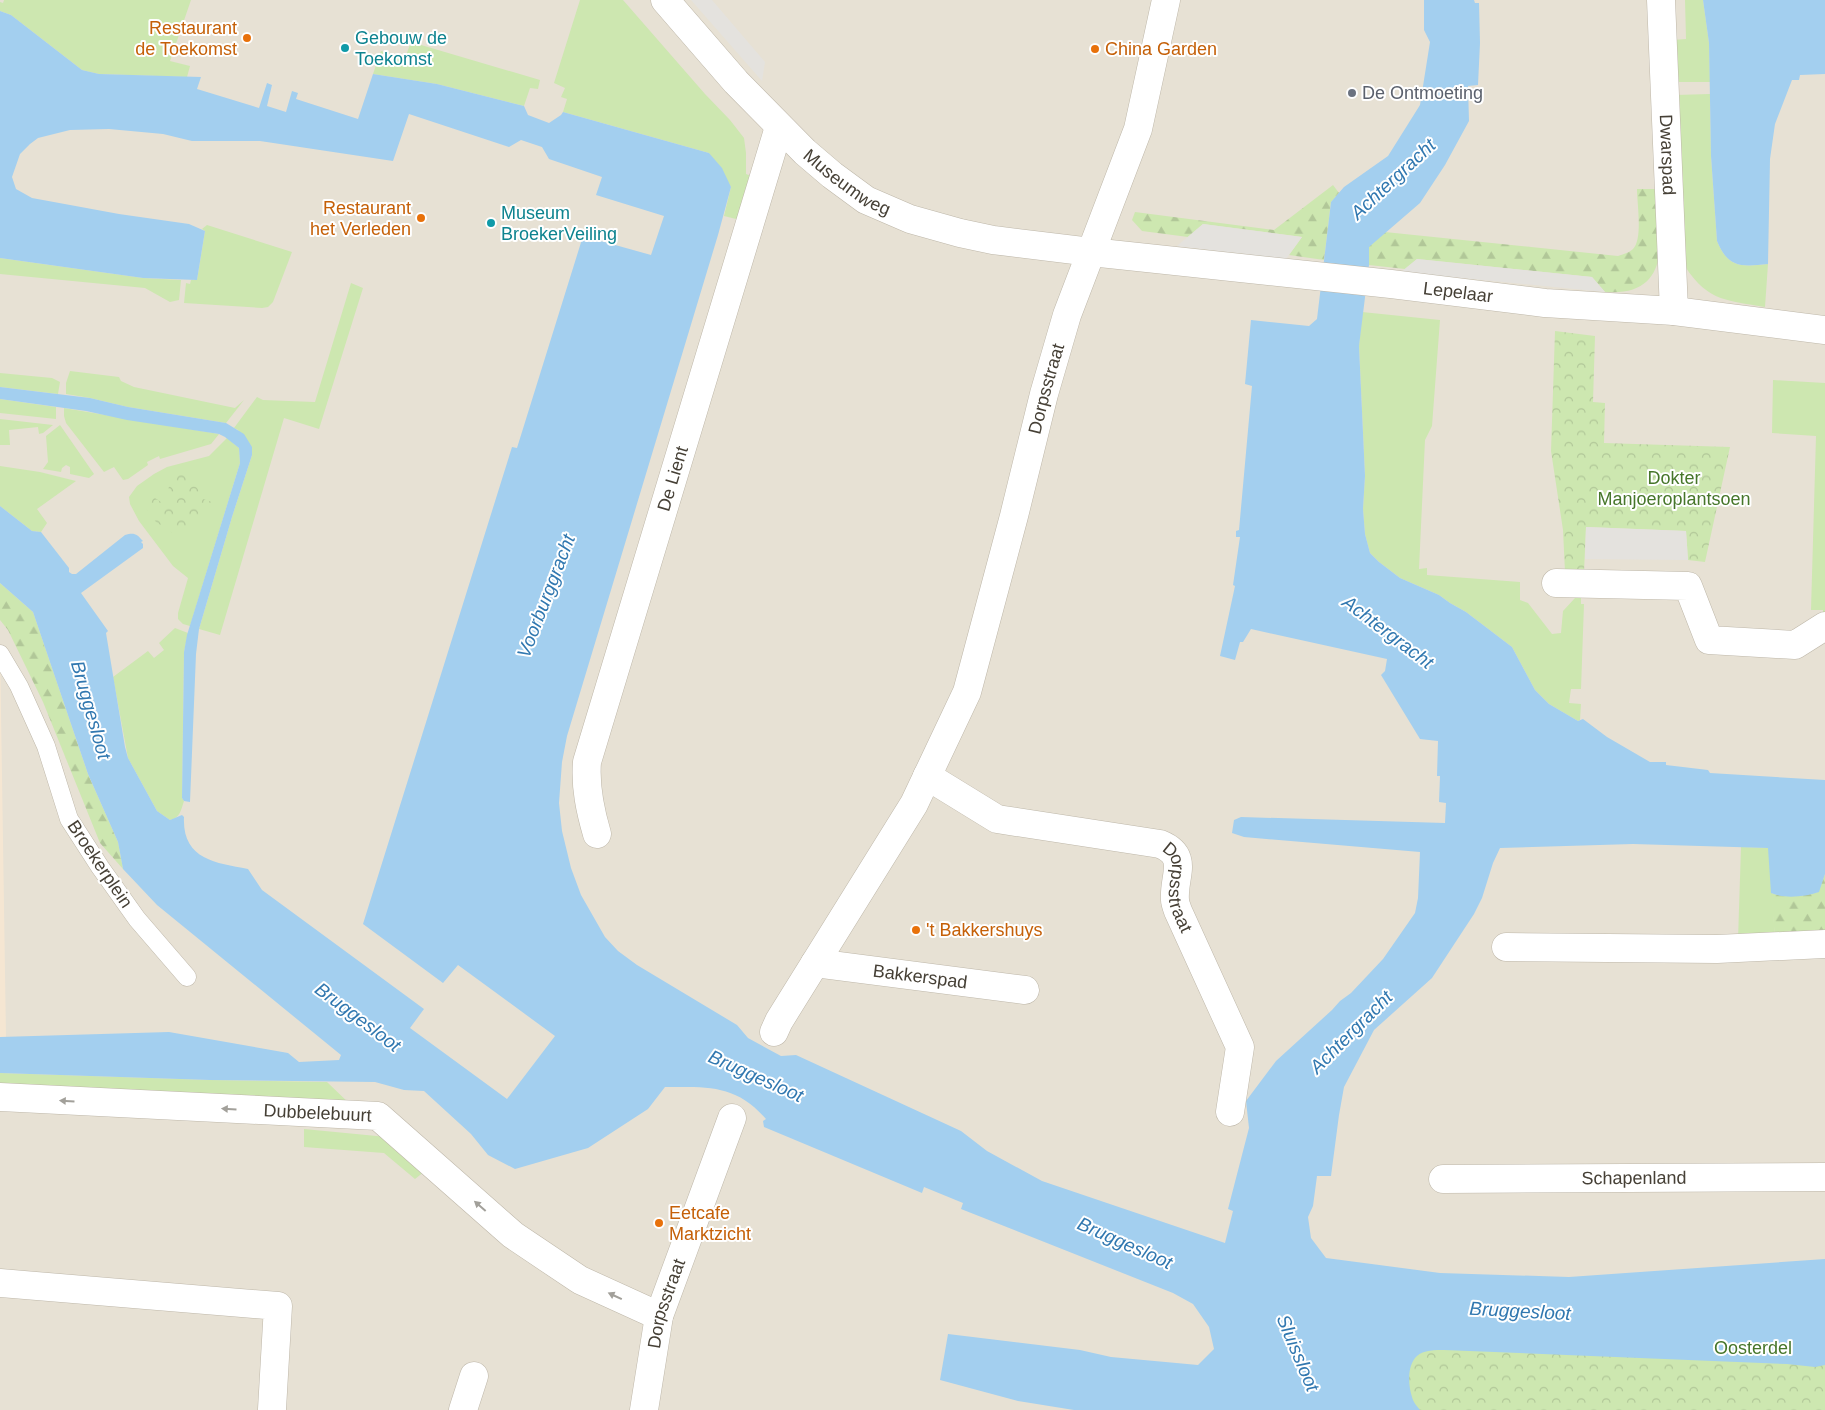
<svg xmlns="http://www.w3.org/2000/svg" width="1825" height="1410" font-family="Arial,sans-serif">
  <style>
    .residential { fill: #e7e1d4 }
    .commercial { fill: #f5e6d2 }
    .grass { fill: #cde7b0 }
    .forest { fill: url(#forest-firs) }
    .park { fill: url(#park-crowns) }
    .parking { fill: #e4e2de }
    .water { fill: #a3cfef }
    .lines { fill: none; stroke-linecap: round; stroke-linejoin: round }
    .service-casing { stroke: #beb7a9; stroke-width: 19 }
    .minor-casing { stroke: #beb7a9; stroke-width: 29 }
    .service { stroke: #fff; stroke-width: 18 }
    .minor { stroke: #fff; stroke-width: 28 }
    .oneway { fill: #a2a09a }
    .food-dot { fill: #e8710a; stroke: #fff; stroke-width: 2 }
    .culture-dot { fill: #0f9aa8; stroke: #fff; stroke-width: 2 }
    .worship-dot { fill: #6b7280; stroke: #fff; stroke-width: 2 }
    .labels { text-anchor: middle; dominant-baseline: central; stroke-width: 4; stroke-linejoin: round; paint-order: stroke }
    .food-label { font-size: 18px; fill: #c56008; stroke: #fff; text-anchor: start }
    .culture-label { font-size: 18px; fill: #0d838f; stroke: #fff; text-anchor: start }
    .worship-label { font-size: 18px; fill: #5b616d; stroke: #fff; text-anchor: start }
    .street-label { font-size: 18px; fill: #464036; stroke: #fff }
    .park-label { font-size: 18px; fill: #46762a; stroke: #fff }
    .water-label { font-size: 19px; font-style: italic; fill: #3178b0; stroke: #fff }
  </style>
  <defs>
    <pattern id="forest-firs" width="22" height="20" patternUnits="userSpaceOnUse" patternTransform="scale(1.25)"><rect width="22" height="20" fill="#cde7b0"/><path d="M5 1l3.5 6h-7zM16 11l3.5 6h-7z" fill="#b1c798"/></pattern>
    <pattern id="park-crowns" width="20" height="18" patternUnits="userSpaceOnUse" patternTransform="scale(1.25)"><rect width="20" height="18" fill="#cde7b0"/><path d="M2 6a3 3 0 1 1 6 0M12 15a3 3 0 1 1 6 0" fill="none" stroke="#b1c798"/></pattern>
  </defs>
  <rect width="100%" height="100%" fill="#f3efe6"/>
  <rect class="residential" x="0" y="0" width="1825" height="1410"/>
  <polygon class="commercial" points="0,646 6,1037 0,1037"/>
  <g class="grass">
    <polygon points="4,0 191,0 170,61 190,66 187,77 99,74 82,70 11,15 0,11 0,2 3,3"/>
    <polygon points="580,0 623,0 705,94 730,120 744,138 746,153 746,174 754,177 740,220 724,216 731,187 709,153 563,112 567,99 561,97 565,88 554,83"/>
    <polygon points="1685,0 1703,0 1709,43 1710,82 1674,82 1673,40 1686,39"/>
    <polygon points="411,42 540,80 538,89 530,88 524,106 437,84 373,74 381,51 405,58"/>
    <path d="M 1710,94 L 1711,156 L 1717,241 C 1728,268 1741,267 1768,264 L 1765,307 C 1722,300 1705,300 1681,260 L 1675,95 Z"/>
    <polygon points="207,225 292,252 273,302 268,307 262,308 184,303 186,283 190,284 191,280 197,280 205,231 202,229"/>
    <polygon points="0,258 143,278 181,280 179,300 170,302 145,288 0,274"/>
    <polygon points="351,283 363,288 319,429 284,418 220,635 199,629 232,517 252,455 238,430 234,428 257,397 263,400 315,402"/>
    <polygon points="1362,312 1440,320 1432,426 1425,440 1419,569 1427,568 1427,575 1520,582 1520,600 1528,603 1552,634 1561,633 1563,611 1575,598 1581,598 1581,604 1584,604 1581,689 1571,689 1569,703 1581,704 1580,720 1578,721 1549,704 1535,690 1512,647 1466,612 1450,603 1439,595 1400,578 1379,562 1370,553 1365,534 1363,509 1365,476 1359,346"/>
    <polygon points="70,371 119,377 121,381 134,387 235,408 244,400 226,423 128,407 90,398 66,394 66,383"/>
    <polygon points="0,373 52,378 60,382 58,394 0,387"/>
    <polygon points="1773,380 1825,383 1825,613 1823,613 1823,610 1811,610 1816,436 1772,433"/>
    <polygon points="0,399 56,407 56,419 0,413"/>
    <polygon points="64,408 219,434 211,444 160,459 159,456 147,462 148,465 128,479 123,480 114,467 104,472 66,423 64,416"/>
    <polygon points="0,419 53,425 43,433 39,434 38,427 9,430 10,445 0,445"/>
    <polygon points="60,425 94,474 89,478 70,474 70,467 66,465 62,468 61,472 43,469 48,462 46,436"/>
    <polygon points="227,438 239,448 240,463 190,626 183,624 178,619 178,613 188,578 173,566 139,521 130,504 129,497 137,486 154,474 167,467 209,456"/>
    <polygon points="0,466 40,472 76,481 37,509 47,523 41,532 32,531 0,506"/>
    <path d="M 175,628 L 188,633 L 184,652 L 182,798 L 184,801 C 181,810 180,818 170,820 L 157,811 L 128,758 L 113,677 L 148,651 L 154,658 L 164,650 L 159,643 Z"/>
    <polygon points="1741,847 1769,848 1775,938 1738,940"/>
    <polygon points="0,1073 210,1080 327,1082 352,1106 349,1107 151,1091 0,1084"/>
    <polygon points="304,1129 387,1137 425,1171 415,1179 384,1153 304,1147"/>
  </g>
  <g class="forest">
    <polygon points="1333,185 1339,193 1331,202 1324,260 1289,255 1302,237 1203,224 1188,237 1142,231 1132,220 1135,212 1274,230"/>
    <path d="M 1637,189 L 1659,189 C 1660,236 1674,297 1605,292 L 1592,277 L 1417,259 L 1405,269 L 1369,265 L 1369,246 L 1385,232 L 1618,256 C 1623,254 1629,253 1633,249 C 1643,239 1637,203 1637,189 Z"/>
    <polygon points="0,583 33,612 88,774 118,842 123,869 100,843 43,702 8,630 0,620"/>
    <path d="M 1825,874 L 1825,937 L 1775,938 L 1771,893 C 1784,898 1805,896 1818,892 Z"/>
  </g>
  <g class="park">
    <polygon points="1555,331 1595,336 1593,402 1605,403 1604,443 1730,447 1705,562 1688,560 1686,531 1586,527 1584,572 1565,572 1563,530 1551,451"/>
    <polygon points="177,472 185,472 206,486 200,498 212,502 207,518 195,515 180,538 156,522 142,503 149,494 161,502"/>
    <polygon points="1825,1279 1825,1410 1408,1410 1393,1291"/>
  </g>
  <g class="parking">
    <polygon points="691,0 712,0 765,62 762,81"/>
    <polygon points="1203,224 1302,237 1286,259 1177,246"/>
    <polygon points="1417,259 1592,277 1605,292 1401,272"/>
    <polygon points="1586,527 1686,531 1688,560 1585,559"/>
  </g>
  <g class="water">
    <path d="M 1424,0 L 1474,0 L 1475,3 L 1479,3 L 1480,43 L 1478,85 L 1468,86 L 1469,121 L 1445,165 L 1420,203 L 1369,247 L 1369,265 L 1359,346 L 1365,476 L 1363,509 L 1365,534 L 1370,553 L 1379,562 L 1400,578 L 1439,595 L 1450,603 L 1466,612 L 1512,647 L 1535,690 L 1549,704 L 1578,721 L 1583,719 L 1607,737 L 1650,762 L 1666,762 L 1666,765 L 1708,770 L 1710,773 L 1825,780 L 1825,874 L 1819,892 C 1804,897 1785,899 1771,893 L 1768,848 L 1633,844 L 1500,848 L 1493,863 L 1482,898 L 1474,914 L 1432,978 L 1374,1030 L 1344,1087 L 1339,1115 L 1331,1176 L 1317,1176 L 1313,1206 L 1308,1217 L 1311,1238 L 1326,1258 L 1440,1273 L 1569,1277 L 1825,1259 L 1825,1365 L 1815,1367 L 1787,1364 L 1444,1350 C 1436,1350 1423,1350 1417,1356 C 1407,1365 1408,1385 1412,1397 C 1413,1402 1417,1406 1420,1410 L 1074,1410 L 1018,1401 L 940,1380 L 948,1334 L 1080,1350 L 1111,1357 L 1198,1365 L 1214,1349 L 1209,1327 L 1193,1304 L 1173,1293 L 961,1209 L 963,1203 L 924,1187 L 922,1193 L 764,1127 L 763,1121 L 766,1119 C 736,1084 707,1087 665,1087 L 648,1109 L 588,1148 L 515,1169 L 488,1155 L 471,1134 L 424,1091 L 404,1090 L 375,1082 L 210,1080 L 0,1073 L 0,1037 L 169,1032 L 288,1053 L 299,1062 L 339,1060 L 341,1055 L 157,905 L 123,869 L 118,842 L 88,774 L 33,612 L 0,583 L 0,506 L 32,531 L 41,532 L 69,568 L 69,572 L 72,574 L 76,574 L 125,535 C 134,532 137,534 143,541 L 141,542 L 143,544 L 143,548 L 81,593 L 108,631 L 106,633 L 125,747 L 128,758 L 157,811 L 170,820 L 182,815 L 184,817 C 182,859 215,863 248,869 L 262,890 L 424,1009 L 410,1028 L 507,1099 L 555,1036 L 458,965 L 443,983 L 363,924 L 512,447 L 517,448 L 583,236 L 651,255 L 664,216 L 596,195 L 602,177 L 549,159 L 542,147 L 521,140 L 509,147 L 409,114 L 393,161 L 260,141 L 192,141 L 163,134 L 109,129 L 70,130 L 38,138 L 30,144 L 20,154 L 12,177 L 16,189 L 32,198 L 119,214 L 189,224 L 205,231 L 197,280 L 143,278 L 0,258 L 0,11 L 11,15 L 82,70 L 99,74 L 201,77 L 197,89 L 259,108 L 267,83 L 272,85 L 267,106 L 286,112 L 292,91 L 298,93 L 296,99 L 358,119 L 373,74 L 437,84 L 524,106 L 528,115 L 549,123 L 561,115 L 563,112 L 709,153 L 722,168 L 731,187 L 718,235 L 567,736 L 562,762 L 559,803 L 562,831 L 571,868 L 581,895 L 605,937 L 618,951 L 637,965 L 737,1025 L 748,1038 L 781,1056 L 796,1055 L 961,1131 L 987,1151 L 1042,1181 L 1225,1243 L 1233,1211 L 1228,1209 L 1249,1128 L 1246,1101 L 1276,1061 L 1332,1010 L 1340,1001 L 1351,993 L 1383,959 L 1415,913 L 1418,898 L 1420,852 L 1244,837 L 1232,833 L 1234,820 L 1241,817 L 1445,823 L 1446,803 L 1439,802 L 1440,776 L 1437,776 L 1438,741 L 1420,739 L 1381,675 L 1385,671 L 1387,659 L 1251,629 L 1243,642 L 1240,642 L 1235,660 L 1220,656 L 1235,586 L 1233,585 L 1240,537 L 1236,537 L 1236,531 L 1239,530 L 1252,386 L 1245,384 L 1251,320 L 1309,326 L 1317,319 L 1331,202 L 1344,187 L 1388,156 L 1420,105 L 1430,42 L 1424,30 Z"/>
    <path d="M 1703,0 L 1825,0 L 1825,74 L 1800,75 L 1799,80 L 1792,80 L 1775,124 L 1770,159 L 1768,264 C 1741,267 1728,268 1717,241 L 1711,156 L 1709,43 Z"/>
    <polygon points="0,387 90,398 128,407 226,423 244,434 252,447 252,455 232,517 199,629 196,654 190,802 184,801 182,798 184,652 187,635 240,463 239,448 225,437 219,434 127,420 86,411 0,399"/>
  </g>
  <g class="lines">
    <g class="service-casing">
      <polyline id="service" points="0,654 19,686 46,746 69,819 100,867 137,919 187,977"/>
    </g>
    <g class="minor-casing">
      <g id="minor">
        <path id="s1" d="M 665,0 L 736,82 L 805,152 L 832,175 L 866,200 L 910,219 L 960,233 L 993,240 L 1091,252 L 1391,284 L 1545,303 L 1674,311 L 1825,330"/>
        <path id="s2" d="M 1661,0 L 1674,311"/>
        <polyline points="1556,583 1688,586 1709,640 1795,645 1825,626"/>
        <path id="s3" d="M 927,776 L 997,819 L 1160,844 C 1190,856 1173,876 1175,900 C 1175,903 1177,908 1178,911 L 1240,1047 L 1230,1112"/>
        <path id="s4" d="M 597,834 C 590,810 585,787 587,762 L 779,127"/>
        <polyline points="1506,947 1717,949 1825,944"/>
        <path id="s5" d="M 815,963 L 1025,990"/>
        <path id="s6" d="M 774,1032 L 779,1021 L 914,804 L 967,692 L 1014,516 L 1044,394 L 1067,315 L 1138,129 L 1166,0"/>
        <path id="s7" d="M 0,1097 L 378,1116 L 513,1235 L 580,1280 L 659,1316"/>
        <path id="s8" d="M 1443,1179 L 1825,1177"/>
        <polyline points="0,1283 278,1306 272,1409"/>
        <polyline points="463,1410 474,1376"/>
        <path id="s9" d="M 644,1410 L 659,1316 L 732,1118"/>
      </g>
    </g>
    <use href="#service" class="service"/>
    <use href="#minor" class="minor"/>
  </g>
  <defs><path id="oneway-solid" d="M-6-.8H1V-3.2L6.5 0L1 3.2V.8H-6Z" transform="scale(1.25)"/></defs>
  <g class="oneway">
    <use href="#oneway-solid" transform="translate(67 1101) rotate(-177)"/>
    <use href="#oneway-solid" transform="translate(229 1109) rotate(-177)"/>
    <use href="#oneway-solid" transform="translate(480 1206) rotate(-139)"/>
    <use href="#oneway-solid" transform="translate(615 1296) rotate(-155)"/>
  </g>
  <g class="food-dot">
    <circle cx="247" cy="38" r="5"/>
    <circle cx="1095" cy="49" r="5"/>
    <circle cx="421" cy="218" r="5"/>
    <circle cx="916" cy="930" r="5"/>
    <circle cx="659" cy="1223" r="5"/>
  </g>
  <g class="culture-dot">
    <circle cx="345" cy="48" r="5"/>
    <circle cx="491" cy="223" r="5"/>
  </g>
  <circle class="worship-dot" cx="1352" cy="93" r="5"/>
  <g class="labels">
    <g class="food-label">
      <text x="237" y="28" text-anchor="end">Restaurant<tspan x="237" dy="21">de Toekomst</tspan></text>
      <text x="1105" y="49">China Garden</text>
      <text x="411" y="208" text-anchor="end">Restaurant<tspan x="411" dy="21">het Verleden</tspan></text>
      <text x="926" y="930">'t Bakkershuys</text>
      <text x="669" y="1213">Eetcafe<tspan x="669" dy="21">Marktzicht</tspan></text>
    </g>
    <g class="culture-label">
      <text x="355" y="38">Gebouw de<tspan x="355" dy="21">Toekomst</tspan></text>
      <text x="501" y="213">Museum<tspan x="501" dy="21">BroekerVeiling</tspan></text>
    </g>
    <g class="worship-label">
      <text x="1362" y="93">De Ontmoeting</text>
    </g>
    <g class="street-label">
      <text stroke="none"><textPath href="#s2" startOffset="155">Dwarspad</textPath></text>
      <text stroke="none"><textPath href="#s1" startOffset="259">Museumweg</textPath></text>
      <text stroke="none"><textPath href="#s1" startOffset="886">Lepelaar</textPath></text>
      <text stroke="none"><textPath href="#s6" startOffset="705">Dorpsstraat</textPath></text>
      <text stroke="none"><textPath href="#s4" startOffset="369">De Lient</textPath></text>
      <text transform="translate(100 864) rotate(56)">Broekerplein</text>
      <text stroke="none"><textPath href="#s3" startOffset="299">Dorpsstraat</textPath></text>
      <text stroke="none"><textPath href="#s5" startOffset="106">Bakkerspad</textPath></text>
      <text stroke="none"><textPath href="#s7" startOffset="318">Dubbelebuurt</textPath></text>
      <text stroke="none"><textPath href="#s8" startOffset="191">Schapenland</textPath></text>
      <text stroke="none"><textPath href="#s9" startOffset="109">Dorpsstraat</textPath></text>
    </g>
    <g class="park-label">
      <text x="1674" y="478">Dokter<tspan x="1674" dy="21">Manjoeroplantsoen</tspan></text>
      <text x="1753" y="1348">Oosterdel</text>
    </g>
    <g class="water-label">
      <text transform="translate(1393 179) rotate(-43)">Achtergracht</text>
      <text transform="translate(546 596) rotate(-69)">Voorburggracht</text>
      <text transform="translate(1388 632) rotate(37)">Achtergracht</text>
      <text transform="translate(91 710) rotate(74)">Bruggesloot</text>
      <text transform="translate(358 1017) rotate(37)">Bruggesloot</text>
      <text transform="translate(1351 1032) rotate(-45)">Achtergracht</text>
      <text transform="translate(756 1076) rotate(24)">Bruggesloot</text>
      <text transform="translate(1125 1243) rotate(24)">Bruggesloot</text>
      <text transform="translate(1520 1311) rotate(3)">Bruggesloot</text>
      <text transform="translate(1298 1353) rotate(67)">Sluissloot</text>
    </g>
  </g>
</svg>
